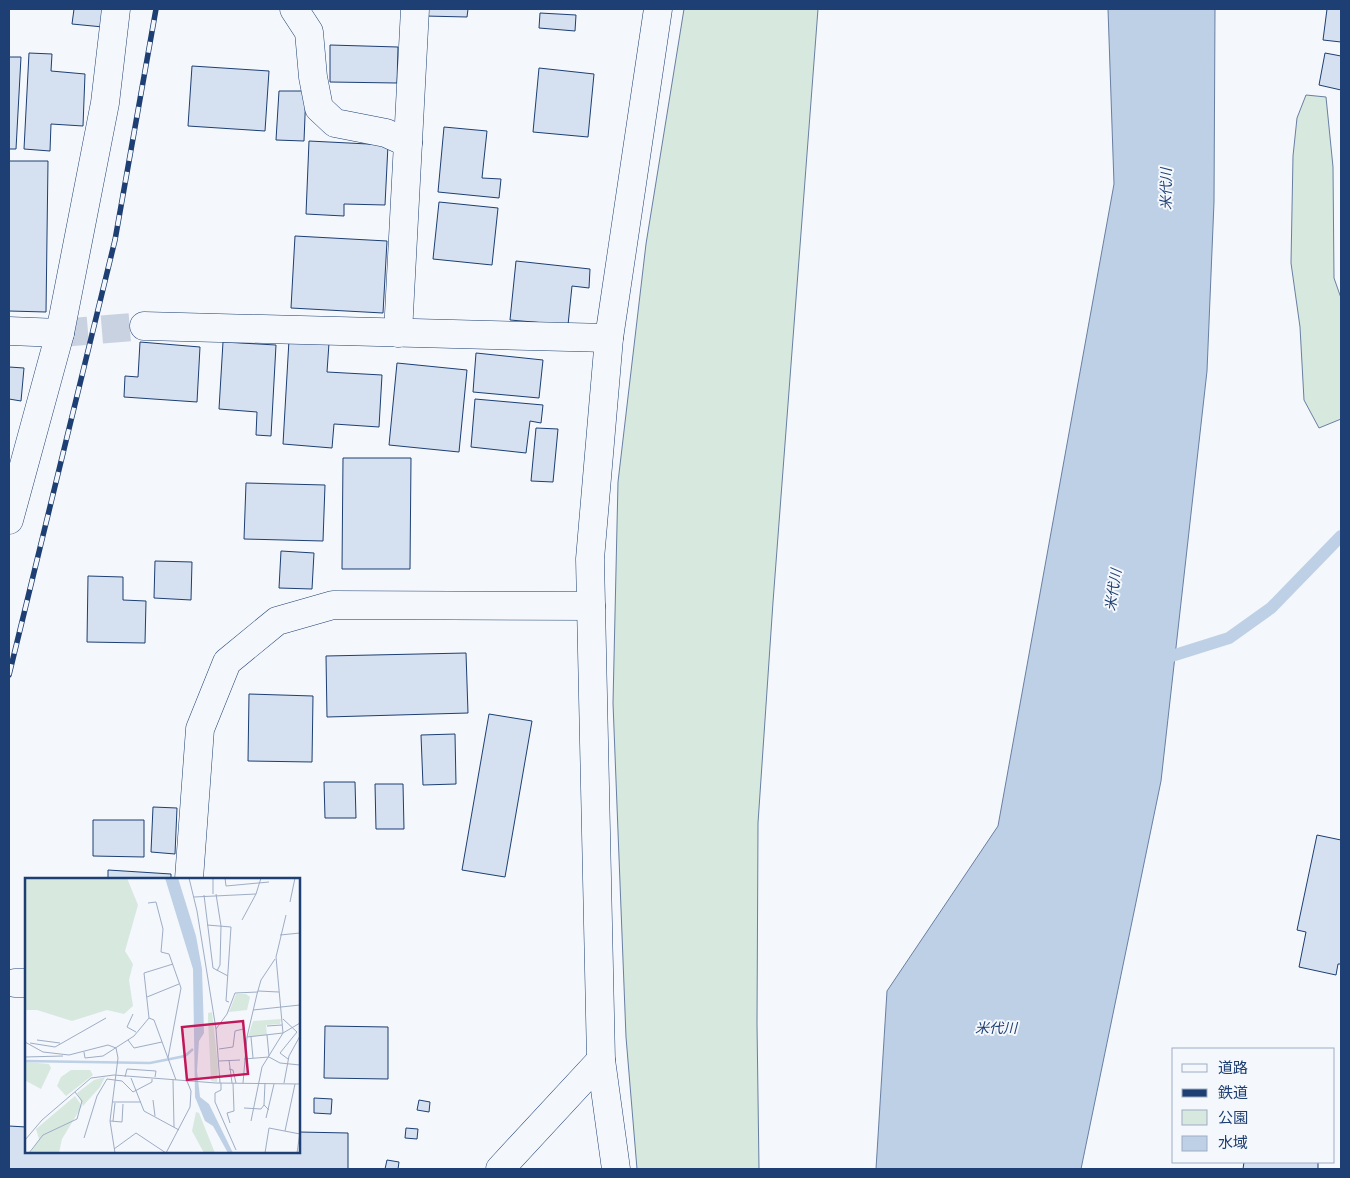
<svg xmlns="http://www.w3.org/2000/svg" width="1350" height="1178" font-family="Raleway,'Noto Sans JP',sans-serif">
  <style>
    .green { fill: #d7e8df; stroke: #687fa3 }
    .water { fill: #bed0e5; stroke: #687fa3 }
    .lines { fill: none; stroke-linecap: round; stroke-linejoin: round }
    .stream { stroke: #bed0e5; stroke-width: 12 }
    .building { fill: #d5e0f0; stroke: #1d3f73 }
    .street-tunnel { stroke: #c9d2e0; stroke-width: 28; stroke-dasharray: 28 14; stroke-linecap: butt }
    .street-casing { stroke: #1d3f73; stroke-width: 29 }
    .secondary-casing { stroke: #1d3f73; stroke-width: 29 }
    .street { stroke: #f4f7fb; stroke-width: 28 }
    .secondary { stroke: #f4f7fb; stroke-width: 28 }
    .rail-casing { stroke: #1d3f73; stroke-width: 5.5 }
    .rail { stroke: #f4f7fb; stroke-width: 4; stroke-dasharray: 11; stroke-linecap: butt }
    .labels { text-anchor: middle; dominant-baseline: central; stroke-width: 4; stroke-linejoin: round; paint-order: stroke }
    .water-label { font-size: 14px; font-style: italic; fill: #1d3f73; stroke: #f4f7fb }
    .inset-river { fill: none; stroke: #bed0e5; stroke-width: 2.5 }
    .inset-road { fill: none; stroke: #9eadc5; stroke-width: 1 }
    .view { fill: #c2185b; fill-opacity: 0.15; stroke: #c2185b; stroke-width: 2.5 }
    .inset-edge { fill: none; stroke: #1d3f73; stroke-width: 2.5 }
  </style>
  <rect width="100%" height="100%" fill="#f4f7fb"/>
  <g class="green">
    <polygon points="684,9 818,9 773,602 758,823 757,1024 759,1169 637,1169 626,1037 613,703 618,482 646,244"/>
    <polygon points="1306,95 1326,97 1333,167 1334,278 1341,298 1341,419 1319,428 1304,400 1300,327 1291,263 1293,156 1297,118"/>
  </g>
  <polygon class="water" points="1108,9 1215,9 1214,202 1207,371 1161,781 1081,1169 876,1169 887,991 998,826 1114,184"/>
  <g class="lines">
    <polyline class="stream" points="1159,660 1229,638 1271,608 1341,536"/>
  </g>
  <g class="building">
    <polygon points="74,9 105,9 103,27 72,24"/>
    <polygon points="425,9 468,9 467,17 425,16"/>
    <polygon points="1327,9 1341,9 1341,42 1323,40"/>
    <polygon points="540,13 576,15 575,31 539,28"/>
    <polygon points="330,45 398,47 397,83 330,82"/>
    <polygon points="29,53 52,54 51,71 85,74 83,126 51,124 50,151 24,149"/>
    <polygon points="1325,53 1341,56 1341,90 1319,85"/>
    <polygon points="9,57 21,57 16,149 9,149"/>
    <polygon points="192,66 269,71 265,131 188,126"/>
    <polygon points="539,68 594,74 588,137 533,132"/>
    <polygon points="279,91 306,91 304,141 276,140"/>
    <polygon points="444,127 487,131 482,178 501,179 499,198 438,192"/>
    <polygon points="309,141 388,145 385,205 344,204 344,216 306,214"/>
    <polygon points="9,161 48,161 46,312 9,311"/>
    <polygon points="439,202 498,208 492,265 433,259"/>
    <polygon points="295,236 387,241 383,313 291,308"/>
    <polygon points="516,261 590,269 589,288 572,286 568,325 510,320"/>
    <polygon points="289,340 329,343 327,372 382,375 379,427 334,424 332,448 283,444"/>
    <polygon points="140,342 200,347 197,402 124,397 125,376 138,377"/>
    <polygon points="223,342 276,345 271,436 256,435 257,412 219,409"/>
    <polygon points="476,353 543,360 539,398 473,392"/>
    <polygon points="397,363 467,370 459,452 389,445"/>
    <polygon points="9,367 24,368 21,401 9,399 9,403"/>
    <polygon points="475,399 543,405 541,423 530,421 526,453 471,447"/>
    <polygon points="536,428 558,429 553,482 531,481"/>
    <polygon points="343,458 411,458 410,569 342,569"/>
    <polygon points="246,483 325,485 323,541 244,539"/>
    <polygon points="281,551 314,553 312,589 279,588"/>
    <polygon points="155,561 192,562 191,600 154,598"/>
    <polygon points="88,576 123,577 123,600 146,601 145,643 87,642"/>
    <polygon points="466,653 468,713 327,717 326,656"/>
    <polygon points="249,694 313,696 312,762 248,761"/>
    <polygon points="489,714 532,721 505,877 462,870"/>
    <polygon points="455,734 456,784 423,785 421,735"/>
    <polygon points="324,782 355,782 356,818 325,818"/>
    <polygon points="375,784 403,784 404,829 376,829"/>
    <polygon points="153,807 177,808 175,854 151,852"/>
    <polygon points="93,820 144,820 144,857 93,856"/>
    <polygon points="1317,835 1341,840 1341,964 1338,964 1336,975 1299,967 1306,932 1297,930"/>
    <polygon points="108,870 171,874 171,879 108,879"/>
    <polygon points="325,1026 388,1027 388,1079 324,1078"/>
    <rect x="299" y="1064" width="1" height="49"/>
    <polygon points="314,1098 332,1099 331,1114 314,1113"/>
    <polygon points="419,1100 430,1102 429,1112 417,1110"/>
    <polygon points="9,1126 26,1127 26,1152 299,1152 299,1132 348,1133 348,1169 9,1169"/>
    <polygon points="406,1128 418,1129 417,1139 405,1138"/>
    <polygon points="387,1160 399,1162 398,1169 385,1169"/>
    <polygon points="1244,1162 1318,1162 1318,1169 1243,1169"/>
  </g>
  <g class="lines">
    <polyline class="street-tunnel" points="60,333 144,326"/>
    <g class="street-casing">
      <g id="street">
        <polyline points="294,9 309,32 313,77 319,108 335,123 386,133 408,143"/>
        <polyline points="144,326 609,338"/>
        <polyline points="9,331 60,333"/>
        <polyline points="398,333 415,9"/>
        <polyline points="9,520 60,333 105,103 116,9"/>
        <polyline points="189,879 200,729 227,662 277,621 333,605 591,606"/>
        <polyline points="15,983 26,983"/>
        <polyline points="500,1169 601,1060"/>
      </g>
    </g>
    <g class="secondary-casing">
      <polyline id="secondary" points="616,1169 601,1060 590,559 609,338 658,9"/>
    </g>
    <use href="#street" class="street"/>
    <use href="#secondary" class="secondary"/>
    <g class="rail-casing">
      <polyline id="rail" points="9,675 115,240 156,9"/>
    </g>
    <use href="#rail" class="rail"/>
  </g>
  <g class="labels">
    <g class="water-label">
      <text transform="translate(1166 189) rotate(-90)">米代川</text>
      <text transform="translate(1113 590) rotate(-81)">米代川</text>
      <text x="996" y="1028">米代川</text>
    </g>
  </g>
  <g transform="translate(25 878)">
    <rect width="275" height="275" fill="#f4f7fb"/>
    <path d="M 0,0 L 102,0 L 113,27 L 100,73 L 108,86 L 104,102 L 108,128 L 99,136 L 82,132 L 47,143 L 12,132 L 0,132 ZM 211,116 L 221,116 L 225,119 L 222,132 L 204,134 ZM 187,134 L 193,188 L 192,204 L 186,203 L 183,141 L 183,135 ZM 256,141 L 255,146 L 241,147 L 242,157 L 223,159 L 228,143 ZM 1,184 L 24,186 L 26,190 L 16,211 L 1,203 ZM 46,192 L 65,192 L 68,197 L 41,218 L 32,208 L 36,199 ZM 80,199 L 75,209 L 58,228 L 52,215 L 69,202 ZM 50,218 L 57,228 L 37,261 L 34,275 L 5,275 L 14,261 L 11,251 ZM 171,234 L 174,235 L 190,275 L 179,275 L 167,253 Z" fill="#d7e8df"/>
    <path d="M 140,0 L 153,0 L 171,58 L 177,91 L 179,155 L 174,163 L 172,193 L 175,219 L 184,226 L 208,275 L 203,275 L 188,248 L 180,243 L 170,219 L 168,91 Z" fill="#bed0e5"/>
    <path class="inset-river" d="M 0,183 L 125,185 L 160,178 L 168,171"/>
    <path class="inset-road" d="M 164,0 L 172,33 L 191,151 L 195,205M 188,0 L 188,16M 200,0 L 201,8 L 244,4M 191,16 L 196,48 L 195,87 L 192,93M 179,17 L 188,90 L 203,98M 169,19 L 231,16M 265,24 L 270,0M 123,25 L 131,24 L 138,51 L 136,74 L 144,76 L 156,110 L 143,180M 217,42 L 231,16 L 236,0M 182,47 L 206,49 L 201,123 L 204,124M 255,57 L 275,55M 233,113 L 254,114M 122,119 L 154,106M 228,132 L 275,127M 108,136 L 102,149 L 111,154M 124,140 L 129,142 L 151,202M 258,141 L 272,154M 242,148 L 257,147M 191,151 L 202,136 L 210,115 L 233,114M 242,157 L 244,178M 222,159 L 258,155 L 275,145M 226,159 L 228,180M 12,162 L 35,165M 103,162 L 109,170 L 137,164M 0,164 L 18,174 L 44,177 L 83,167 L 91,170 L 93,180 L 85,243 L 90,275M 5,165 L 30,169 L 81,140M 194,171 L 208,169 L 210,153 L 218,151M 59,174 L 60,180 L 78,178 L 109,158 L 124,140 L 119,95 L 148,86M 0,179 L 38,178M 219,181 L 244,179 L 255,185 L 275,187M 263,181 L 255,175 L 272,154M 204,182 L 207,205M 194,183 L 215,182M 204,191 L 208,192 L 211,205M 89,197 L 191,205 L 275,206M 100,199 L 102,191 L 131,193 L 130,199M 106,200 L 119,233 L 154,252M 148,202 L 149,249M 196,205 L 196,212 L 190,215 L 190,224 L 211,272M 218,205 L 222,159 L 232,116 L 236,102 L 250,81M 240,205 L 239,227 L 244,232M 259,205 L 264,178 L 275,158M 128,222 L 130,238M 88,224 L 116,224M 219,230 L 236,231 L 239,227M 241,240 L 249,206M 85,243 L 97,244 L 98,226M 88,243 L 90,225M 226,243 L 237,189 L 258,155 L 251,79 L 261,37M 205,245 L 202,235 L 209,233 L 208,205M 260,253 L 270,206M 59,260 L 72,218 L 82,201 L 97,203 L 108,214 L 127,204 L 127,201M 0,262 L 17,242 L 66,200 L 89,197M 89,271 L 111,255 L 141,275M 4,275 L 18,257 L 52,241 L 57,223 L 50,214M 141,275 L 165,229 L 166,213 L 162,203M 240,275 L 244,250 L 275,256M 272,275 L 275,254"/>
    <path class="view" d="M 218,143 L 223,196 L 162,202 L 157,149 Z"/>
    <rect width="275" height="275" class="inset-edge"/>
  </g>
  <rect width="1350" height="1178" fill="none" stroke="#1d3f73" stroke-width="20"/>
  <rect x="1172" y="1048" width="162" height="115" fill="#f4f7fb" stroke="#9eadc5"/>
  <rect x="1182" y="1064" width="25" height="8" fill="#f4f7fb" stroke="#9eadc5"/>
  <text x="1218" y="1073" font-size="15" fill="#1d3f73">道路</text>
  <rect x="1182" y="1089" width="25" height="8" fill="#1d3f73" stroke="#9eadc5"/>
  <text x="1218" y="1098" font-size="15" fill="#1d3f73">鉄道</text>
  <rect x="1182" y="1110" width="25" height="15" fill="#d7e8df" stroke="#9eadc5"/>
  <text x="1218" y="1123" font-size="15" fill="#1d3f73">公園</text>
  <rect x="1182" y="1136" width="25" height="15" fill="#bed0e5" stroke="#9eadc5"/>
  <text x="1218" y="1148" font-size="15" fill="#1d3f73">水域</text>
</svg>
